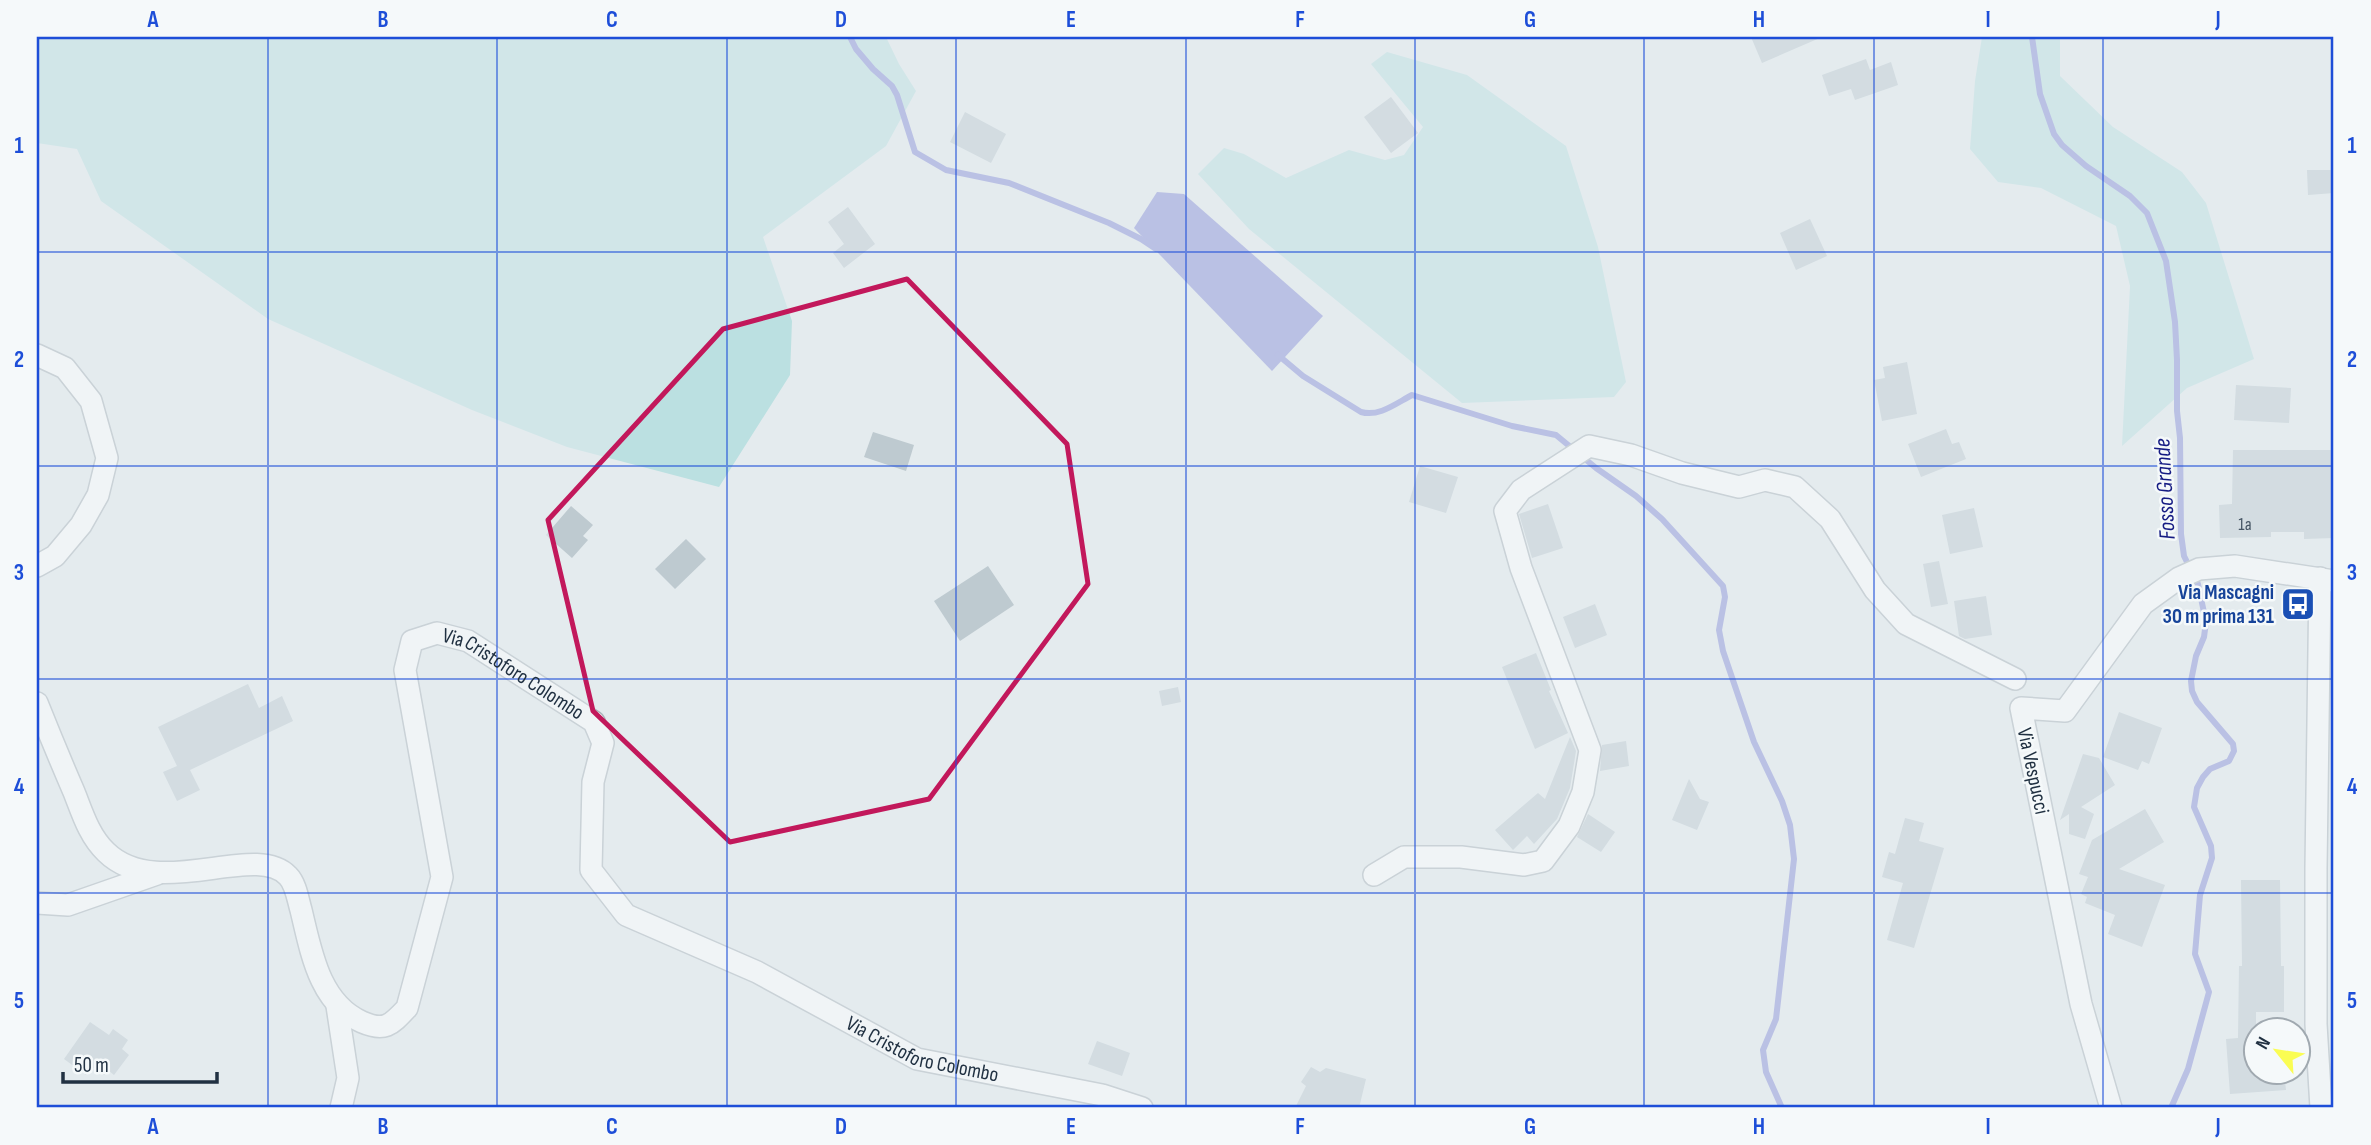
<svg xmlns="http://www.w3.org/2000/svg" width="2371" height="1145" font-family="'Sofia Sans Condensed',sans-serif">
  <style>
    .green { fill: #bbe0e1 }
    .water { fill: #888ed7 }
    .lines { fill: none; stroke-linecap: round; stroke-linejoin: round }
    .stream { stroke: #888ed7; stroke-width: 6 }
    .building { fill: #becad0 }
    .minor-casing { stroke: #aab3ba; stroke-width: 24 }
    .minor { stroke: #fff; stroke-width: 21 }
    .marked { fill: none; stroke: #c2185b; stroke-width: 5; stroke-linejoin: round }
    .grid { fill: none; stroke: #1d4ed8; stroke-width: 2; stroke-opacity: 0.55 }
    .labels { text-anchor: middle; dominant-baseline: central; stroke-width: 5; stroke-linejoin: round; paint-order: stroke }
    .number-label { font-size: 18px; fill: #485766 }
    .transit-label { font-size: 21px; font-weight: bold; fill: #164399; stroke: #f5f9fa; text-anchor: end }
    .street-label { font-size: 21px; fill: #213142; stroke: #f5f9fa }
    .water-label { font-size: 23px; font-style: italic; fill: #161c83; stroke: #f5f9fa }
    .neatline { fill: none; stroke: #1d4ed8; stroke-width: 2.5 }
    .grid-label { font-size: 23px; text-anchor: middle; font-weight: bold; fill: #1d4ed8 }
  </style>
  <rect width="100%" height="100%" fill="#e4ebee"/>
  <g class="green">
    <polygon points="37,37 886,37 899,64 916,91 886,146 763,237 792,321 790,375 719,487 567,447 472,410 268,319 101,201 77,149 37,143"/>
    <polygon points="1982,37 2060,37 2060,76 2113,127 2182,172 2206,203 2254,359 2187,388 2122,446 2130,286 2116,226 2041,188 1998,182 1970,149 1975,81"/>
    <polygon points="1387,52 1467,75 1566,146 1598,247 1626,382 1614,397 1462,403 1249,229 1198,174 1224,148 1244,154 1286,178 1349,150 1385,160 1404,155 1423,127 1371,64"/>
  </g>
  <polygon class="water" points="1157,192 1184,194 1323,316 1272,371 1134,228"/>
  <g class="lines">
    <g class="stream">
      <polyline points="850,37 856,49 873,69 892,86 897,95 915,152 946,170 1009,183 1109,223 1141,239 1156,249"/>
      <polyline points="2032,37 2040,94 2054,134 2062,145 2086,166 2130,196 2147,213 2166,261 2175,322 2177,360 2177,411 2180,438 2181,534 2184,556 2198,584 2206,622 2204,637 2196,656 2191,681 2192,691 2197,702 2233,744 2234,751 2229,761 2210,769 2203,777 2197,788 2194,807 2211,846 2212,858 2200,895 2195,954 2209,992 2188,1069 2171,1108"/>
      <path d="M 1278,355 L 1303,376 L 1361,412 C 1379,417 1395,404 1412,395 L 1512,426 L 1556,435 L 1596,468 L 1636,496 L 1662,519 L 1723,586 L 1725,597 L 1719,630 L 1723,651 L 1754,742 L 1782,801 L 1790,825 L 1794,859 L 1776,1019 L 1763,1050 L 1766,1072 L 1782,1108"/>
    </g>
  </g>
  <g class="building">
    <polygon points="1751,37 1822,37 1762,63"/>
    <polygon points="1866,59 1870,70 1891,62 1898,85 1855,100 1851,89 1829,96 1822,75"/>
    <polygon points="1391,97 1418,133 1391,153 1364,117"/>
    <polygon points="965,112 1006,134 991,163 950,142"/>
    <polygon points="2307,170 2334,170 2334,193 2308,195"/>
    <polygon points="848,207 875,244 844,268 833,253 844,244 828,222"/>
    <polygon points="1810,219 1827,256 1796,270 1780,233"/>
    <polygon points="1907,362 1917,414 1882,421 1874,380 1885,378 1883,367"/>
    <polygon points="2236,385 2291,388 2289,423 2234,420"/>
    <polygon points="1946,429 1952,444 1959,442 1966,459 1921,477 1908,444"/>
    <polygon points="873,432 914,445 906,471 864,457"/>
    <polygon points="2233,450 2334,450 2334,538 2304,539 2304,532 2271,532 2271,537 2220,538 2219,505 2232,504"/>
    <polygon points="1420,466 1458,477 1446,513 1409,502"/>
    <polygon points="1548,504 1563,548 1532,558 1519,514"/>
    <polygon points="571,506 593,525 583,536 588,540 572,558 546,535"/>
    <polygon points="1974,508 1983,547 1950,554 1942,515"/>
    <polygon points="686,539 706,559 675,589 655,569"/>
    <polygon points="1939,561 1948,604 1931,607 1923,564"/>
    <polygon points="988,566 1014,605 960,641 934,601"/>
    <polygon points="1986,596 1992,635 1965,639 1959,636 1954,601"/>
    <polygon points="1595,604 1607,635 1575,648 1563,617"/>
    <polygon points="1536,653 1551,690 1549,691 1568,733 1535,749 1502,667"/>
    <polygon points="248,684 259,708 282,696 293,721 190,770 200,790 177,801 163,772 177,766 158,727"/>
    <polygon points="1178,687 1181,702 1162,706 1159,691"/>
    <polygon points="2119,712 2162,728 2149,764 2142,761 2138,770 2103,757"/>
    <polygon points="1570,737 1576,751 1570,788 1557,819 1534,844 1527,836 1513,850 1495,830 1538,793 1545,799"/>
    <polygon points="1626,741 1629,766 1600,771 1602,745"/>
    <polygon points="2083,754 2099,758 2115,785 2081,807 2094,814 2085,839 2069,834 2069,814 2060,820"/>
    <polygon points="1689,779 1700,799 1709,802 1697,830 1672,820"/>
    <polygon points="2145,809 2164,842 2119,869 2165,885 2142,947 2108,934 2115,915 2085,903 2087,897 2081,894 2088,877 2079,874 2092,840"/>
    <polygon points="1588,814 1615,832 1601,852 1577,837"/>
    <polygon points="1905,818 1924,823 1919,841 1944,848 1914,948 1887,940 1903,883 1882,877 1889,852 1895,854"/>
    <polygon points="2241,880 2280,880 2281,966 2284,966 2284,1012 2256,1012 2256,1072 2284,1072 2286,1090 2230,1094 2226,1039 2238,1038 2239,966 2242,966"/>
    <polygon points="90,1022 109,1035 113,1029 128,1040 122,1049 129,1055 114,1075 108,1070 104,1075 92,1067 86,1075 64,1059"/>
    <polygon points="1097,1041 1130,1053 1122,1076 1088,1064"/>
    <polygon points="1311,1067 1320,1072 1326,1068 1366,1079 1359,1108 1295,1108 1306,1086 1301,1082"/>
  </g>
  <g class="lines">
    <g class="minor-casing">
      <g id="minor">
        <polyline points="37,355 65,368 91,401 107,458 98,495 81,525 55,556 37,566"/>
        <polyline points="2320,578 2316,868 2316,1024 2321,1108"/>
        <path id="s1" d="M 37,703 C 49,733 61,762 74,792 C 82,812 89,836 106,852 C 157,902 255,841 288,876 C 296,884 298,900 301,910 C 311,951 319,1003 362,1022 C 385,1032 391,1025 407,1008 L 442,877 L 405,670 L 412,641 L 437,633 L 468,641 L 594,722 L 603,743 L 593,782 L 591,870 L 626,915 L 757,972 L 917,1059 L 1102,1095 L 1142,1108"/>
        <polyline points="1374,875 1404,857 1461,857 1524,865 1543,861 1569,826 1583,792 1590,750 1521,568 1505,511 1521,490 1589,446 1631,455 1682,473 1739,487 1765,480 1795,487 1830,519 1875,590 1906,624 2015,679"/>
        <polyline points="37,903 68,905 157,874"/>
        <polyline points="337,1006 348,1078 341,1108"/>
        <polyline points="2111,1108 2081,1004 2021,708 2065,711 2143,604 2179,578 2199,569 2235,566 2334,581"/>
      </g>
    </g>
    <use href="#minor" class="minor"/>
  </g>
  <path d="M0 0H2371V1145H0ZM 907,279 L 1067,444 L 1088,584 L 929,799 L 730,842 L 593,711 L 548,520 L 723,329 Z" fill="#e4ebee" fill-opacity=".55" fill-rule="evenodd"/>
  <path class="marked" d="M 907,279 L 1067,444 L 1088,584 L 929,799 L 730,842 L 593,711 L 548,520 L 723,329 Z"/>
  <path class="grid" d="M 268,37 L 268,1108M 497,37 L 497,1108M 727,37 L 727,1108M 956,37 L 956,1108M 1186,37 L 1186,1108M 1415,37 L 1415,1108M 1644,37 L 1644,1108M 1874,37 L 1874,1108M 2103,37 L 2103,1108M 37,252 L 2334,252M 37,466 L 2334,466M 37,679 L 2334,679M 37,893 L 2334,893"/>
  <defs>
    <g id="bus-square" transform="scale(1.75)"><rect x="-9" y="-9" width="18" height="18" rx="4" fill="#1a4fb4" stroke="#f5f9fa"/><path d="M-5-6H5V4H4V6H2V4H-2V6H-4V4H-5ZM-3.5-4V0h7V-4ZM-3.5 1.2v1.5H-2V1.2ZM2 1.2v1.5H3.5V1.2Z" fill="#fff"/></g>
  </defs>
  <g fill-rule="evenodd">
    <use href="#bus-square" x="2298" y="604"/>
  </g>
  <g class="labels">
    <g class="number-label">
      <text x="2245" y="524">1a</text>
    </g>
    <g class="transit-label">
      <text x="2274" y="592">Via Mascagni<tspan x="2274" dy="24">30 m prima 131</tspan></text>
    </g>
    <g class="street-label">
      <text stroke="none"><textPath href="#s1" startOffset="1066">Via Cristoforo Colombo</textPath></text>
      <text transform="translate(2033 771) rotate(78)">Via Vespucci</text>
      <text stroke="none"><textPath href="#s1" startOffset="1696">Via Cristoforo Colombo</textPath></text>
    </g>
    <g class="water-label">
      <text transform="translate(2165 489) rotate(-93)">Fosso Grande</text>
    </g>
  </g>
  <rect width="2371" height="1145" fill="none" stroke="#f5f9fa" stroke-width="77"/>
  <g transform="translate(2277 1051) rotate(300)"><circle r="33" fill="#f5f9fa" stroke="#a0a9b0" stroke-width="2"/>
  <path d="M0-5L12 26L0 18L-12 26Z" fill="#fafd53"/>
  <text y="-10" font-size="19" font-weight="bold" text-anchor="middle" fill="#213142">N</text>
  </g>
  <path d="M63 1072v10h154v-10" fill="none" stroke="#213142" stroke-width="3.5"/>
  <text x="74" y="1072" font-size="21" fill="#213142" stroke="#f5f9fa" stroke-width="5" paint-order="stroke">50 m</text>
  <rect x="38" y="38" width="2294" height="1068" class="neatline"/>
  <g class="grid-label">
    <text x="153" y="27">A</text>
    <text x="383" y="27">B</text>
    <text x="612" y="27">C</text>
    <text x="841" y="27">D</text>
    <text x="1071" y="27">E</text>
    <text x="1300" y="27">F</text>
    <text x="1530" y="27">G</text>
    <text x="1759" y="27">H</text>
    <text x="1988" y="27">I</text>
    <text x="2218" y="27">J</text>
    <text x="19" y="153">1</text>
    <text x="2352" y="153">1</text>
    <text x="19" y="367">2</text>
    <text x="2352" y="367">2</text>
    <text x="19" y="580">3</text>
    <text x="2352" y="580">3</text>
    <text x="19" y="794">4</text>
    <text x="2352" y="794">4</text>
    <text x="19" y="1008">5</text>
    <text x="2352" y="1008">5</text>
    <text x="153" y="1134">A</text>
    <text x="383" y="1134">B</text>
    <text x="612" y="1134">C</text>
    <text x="841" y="1134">D</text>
    <text x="1071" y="1134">E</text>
    <text x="1300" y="1134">F</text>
    <text x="1530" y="1134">G</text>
    <text x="1759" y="1134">H</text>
    <text x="1988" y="1134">I</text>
    <text x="2218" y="1134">J</text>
  </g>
</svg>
